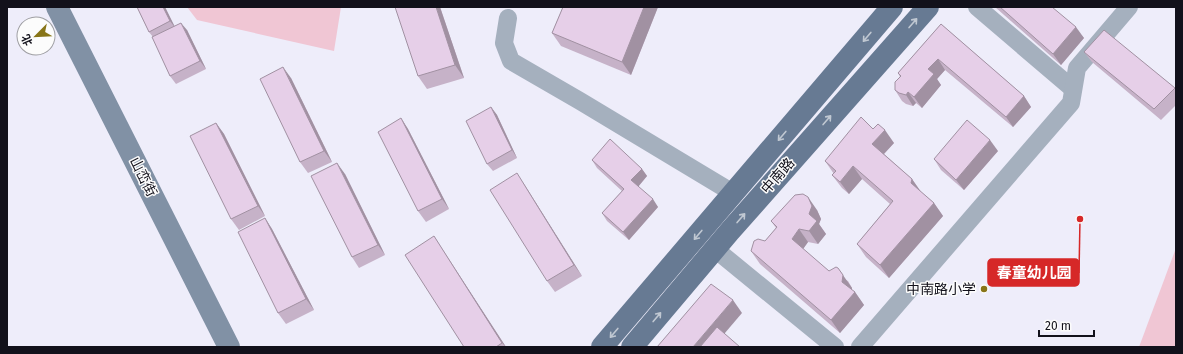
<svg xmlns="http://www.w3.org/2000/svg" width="1183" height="354" font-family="'Fira Sans','Noto Sans SC',sans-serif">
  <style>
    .green { fill: #f0c6d4 }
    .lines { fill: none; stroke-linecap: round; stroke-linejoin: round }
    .street { stroke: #a5b0be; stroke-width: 18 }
    .secondary { stroke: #8191a5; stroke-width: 22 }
    .primary { stroke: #677a93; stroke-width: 22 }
    .wall { fill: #c6b2c8 }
    .shaded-wall { fill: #a191a2 }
    .building { fill: #e6cfe8; stroke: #a191a2 }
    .oneway { stroke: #c0c8d2 }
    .poi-dot { fill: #887518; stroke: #fcfcfc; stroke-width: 1.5 }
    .labels { text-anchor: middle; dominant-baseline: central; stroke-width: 3; stroke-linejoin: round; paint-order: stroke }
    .street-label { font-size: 14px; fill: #12111b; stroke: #fcfcfc }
    .poi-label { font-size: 14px; fill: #12111b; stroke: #fcfcfc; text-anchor: end }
    .leader { fill: none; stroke: #d62828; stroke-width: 1.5 }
    .callout-dot { fill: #d62828; stroke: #fcfcfc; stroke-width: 1.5 }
    .callout { fill: #d62828; stroke: #d62828; stroke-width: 1.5 }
    .callout-label { font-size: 15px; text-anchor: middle; font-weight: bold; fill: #fff }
  </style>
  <rect width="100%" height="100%" fill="#eeedfa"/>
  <g class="green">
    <polygon points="187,7 341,7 334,51 197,20"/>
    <polygon points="1176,248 1176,347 1139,347"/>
  </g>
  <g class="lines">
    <g class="street">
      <polyline points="977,7 1073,89"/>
      <polyline points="508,18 504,43 511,61 580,101 733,193"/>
      <polyline points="715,249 835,347"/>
      <polyline points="860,347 1071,103 1077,68 1129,7"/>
    </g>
    <polyline class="secondary" points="57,7 229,347"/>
    <g class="primary">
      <polyline points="602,347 892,7"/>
      <polyline points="632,347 730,231 928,7"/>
    </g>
  </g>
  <g class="wall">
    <polygon points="137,7 165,7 174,26 187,30 206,69 176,84 170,76 153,37 149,32"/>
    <polygon points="440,7 464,78 427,89 418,76"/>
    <polygon points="563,7 658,7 631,75 561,46 552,33"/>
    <polygon points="995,7 1052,7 1084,38 1061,65"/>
    <polygon points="941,24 1024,96 1031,107 1013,127 945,70 937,79 941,85 922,108 916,103 913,106 906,104 902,101 895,90 900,77 898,73"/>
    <polygon points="1084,52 1175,88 1176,90 1176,105 1161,120 1092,62"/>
    <polygon points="291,78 332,162 308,173 300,162"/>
    <polygon points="491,107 497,115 517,158 493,171 487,164"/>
    <polygon points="401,118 408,129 449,209 426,222 418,211"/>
    <polygon points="216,123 224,134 265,216 239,230 231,219"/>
    <polygon points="873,129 894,143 884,154 912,179 921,192 934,203 943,216 889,278 866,257 857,244 890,204 862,179 849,194 842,188 832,175 834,174 825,161"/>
    <polygon points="998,151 964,190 941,170 934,159"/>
    <polygon points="592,160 642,169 647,176 638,187 658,207 629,240 607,221 602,213 622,191 597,168"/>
    <polygon points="345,174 385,255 359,268 352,257"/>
    <polygon points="524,184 582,276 555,292 547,281"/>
    <polygon points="817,210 821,219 819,224 826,234 818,244 808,242 803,249 829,271 848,281 852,288 852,290 855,292 864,305 840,333 760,264 751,251 765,241 776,228 771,221"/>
    <polygon points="265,218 272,229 314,310 286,324 278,313"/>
    <polygon points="434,236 441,247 506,347 464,347"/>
  </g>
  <g class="shaded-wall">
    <polygon points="163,7 165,7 176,29 170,21"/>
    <polygon points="436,7 440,7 464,78 455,65"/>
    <polygon points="644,7 658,7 631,75 622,62"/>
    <polygon points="181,23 187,30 206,69 200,61"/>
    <polygon points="1076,27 1084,38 1061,65 1053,54"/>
    <polygon points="938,59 945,70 937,79 941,85 922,108 914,97 928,69"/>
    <polygon points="283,67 291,78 332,162 324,151"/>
    <polygon points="908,92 916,103 913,106 906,95"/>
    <polygon points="1024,96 1031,107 1013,127 1006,117"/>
    <polygon points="491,107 497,115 517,158 512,150"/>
    <polygon points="401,118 408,129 449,209 442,199"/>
    <polygon points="216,123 224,134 265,216 258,206"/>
    <polygon points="885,130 894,143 881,157 872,144"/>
    <polygon points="990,140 998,151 964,190 956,180"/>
    <polygon points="337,163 345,174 385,255 378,245"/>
    <polygon points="853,166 862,179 849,194 840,182"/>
    <polygon points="642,169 647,176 637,188 631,180"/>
    <polygon points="517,173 524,184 582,276 574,265"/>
    <polygon points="912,179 921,192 911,183"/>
    <polygon points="808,197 817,210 821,219 819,224 826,234 818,244 809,231 809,214"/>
    <polygon points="653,199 658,207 629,240 623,232"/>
    <polygon points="934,203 943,216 889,278 880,265"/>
    <polygon points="265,218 272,229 314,310 306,299"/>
    <polygon points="799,229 808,242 801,252 792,239"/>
    <polygon points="434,236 441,247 506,347 502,343"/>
    <polygon points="838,268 852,288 851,295 842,282"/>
    <polygon points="855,292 864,305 840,333 831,320"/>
    <polygon points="733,300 742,313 713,347 693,347"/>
  </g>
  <g class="building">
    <polygon points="137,7 163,7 170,21 149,32"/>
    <polygon points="395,7 436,7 455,65 418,76"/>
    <polygon points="563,7 644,7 622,62 552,33"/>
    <polygon points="1000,7 1052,7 1076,27 1053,54"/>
    <polygon points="181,23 200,61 170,76 152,37"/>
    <polygon points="941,24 1024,96 1006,117 938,59 928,69 934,74 914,97 908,92 906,95 899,93 895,90 895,82 901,76 898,73"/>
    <polygon points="1104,30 1175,88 1154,109 1084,52"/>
    <polygon points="283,67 324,151 300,162 260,79"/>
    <polygon points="491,107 512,150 487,164 466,121"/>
    <polygon points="861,117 873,129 878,124 885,130 872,144 912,179 911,183 934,203 880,265 857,244 893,201 853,166 840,182 832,175 836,171 825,161"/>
    <polygon points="401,118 442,199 418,211 378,132"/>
    <polygon points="967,120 990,140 956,180 934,159"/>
    <polygon points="216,123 258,206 231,219 190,136"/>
    <polygon points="610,139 642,169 631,180 653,199 623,232 602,213 624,189 592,160"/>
    <polygon points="337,163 378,245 352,257 311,176"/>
    <polygon points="517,173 574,265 547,281 490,190"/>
    <polygon points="803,194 808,197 812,206 809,214 817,221 809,231 799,229 792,239 829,271 836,267 838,268 843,275 842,282 855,292 831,320 751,251 754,241 758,239 765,241 777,227 771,221 795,195"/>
    <polygon points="265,218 306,299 278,313 238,232"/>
    <polygon points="434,236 502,343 496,347 464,347 405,255"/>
    <polygon points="711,284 733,300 693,347 657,347"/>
    <polygon points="717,327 740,347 700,347"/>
  </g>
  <defs><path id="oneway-shaft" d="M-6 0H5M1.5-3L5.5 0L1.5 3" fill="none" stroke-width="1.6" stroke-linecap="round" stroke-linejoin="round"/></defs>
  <g class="oneway">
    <use href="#oneway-shaft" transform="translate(913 23) rotate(-49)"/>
    <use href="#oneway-shaft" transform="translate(867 37) rotate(130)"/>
    <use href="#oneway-shaft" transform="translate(827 120) rotate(-49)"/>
    <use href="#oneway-shaft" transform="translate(782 136) rotate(130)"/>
    <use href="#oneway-shaft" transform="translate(741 218) rotate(-49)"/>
    <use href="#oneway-shaft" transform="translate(698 235) rotate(130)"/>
    <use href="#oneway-shaft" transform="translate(657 317) rotate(-50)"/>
    <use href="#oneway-shaft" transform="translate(614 333) rotate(130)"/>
  </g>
  <circle class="poi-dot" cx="984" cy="289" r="4"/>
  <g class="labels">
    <g class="street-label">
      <text transform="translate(778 176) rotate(-49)">中南路</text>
      <text transform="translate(143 177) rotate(63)">山峦街</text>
    </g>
    <g class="poi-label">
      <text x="976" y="289">中南路小学</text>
    </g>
  </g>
  <path class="leader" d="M1080 219L1079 273"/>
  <circle class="callout-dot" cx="1080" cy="219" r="4"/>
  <rect class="callout" x="988" y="259" width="91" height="27" rx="4"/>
  <g class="callout-label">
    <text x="1034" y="278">春童幼儿园</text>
  </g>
  <rect width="1183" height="354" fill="none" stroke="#12111b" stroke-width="16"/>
  <g transform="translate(36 36) rotate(246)"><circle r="19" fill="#fcfcfc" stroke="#9e9ea2"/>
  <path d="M0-3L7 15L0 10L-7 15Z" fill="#887518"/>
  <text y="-6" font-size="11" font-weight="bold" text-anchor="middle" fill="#12111b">北</text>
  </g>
  <path d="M1039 330v6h55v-6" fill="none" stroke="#12111b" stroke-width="2"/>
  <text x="1045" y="330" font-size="12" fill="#12111b" stroke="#fcfcfc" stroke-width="3" paint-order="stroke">20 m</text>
</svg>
